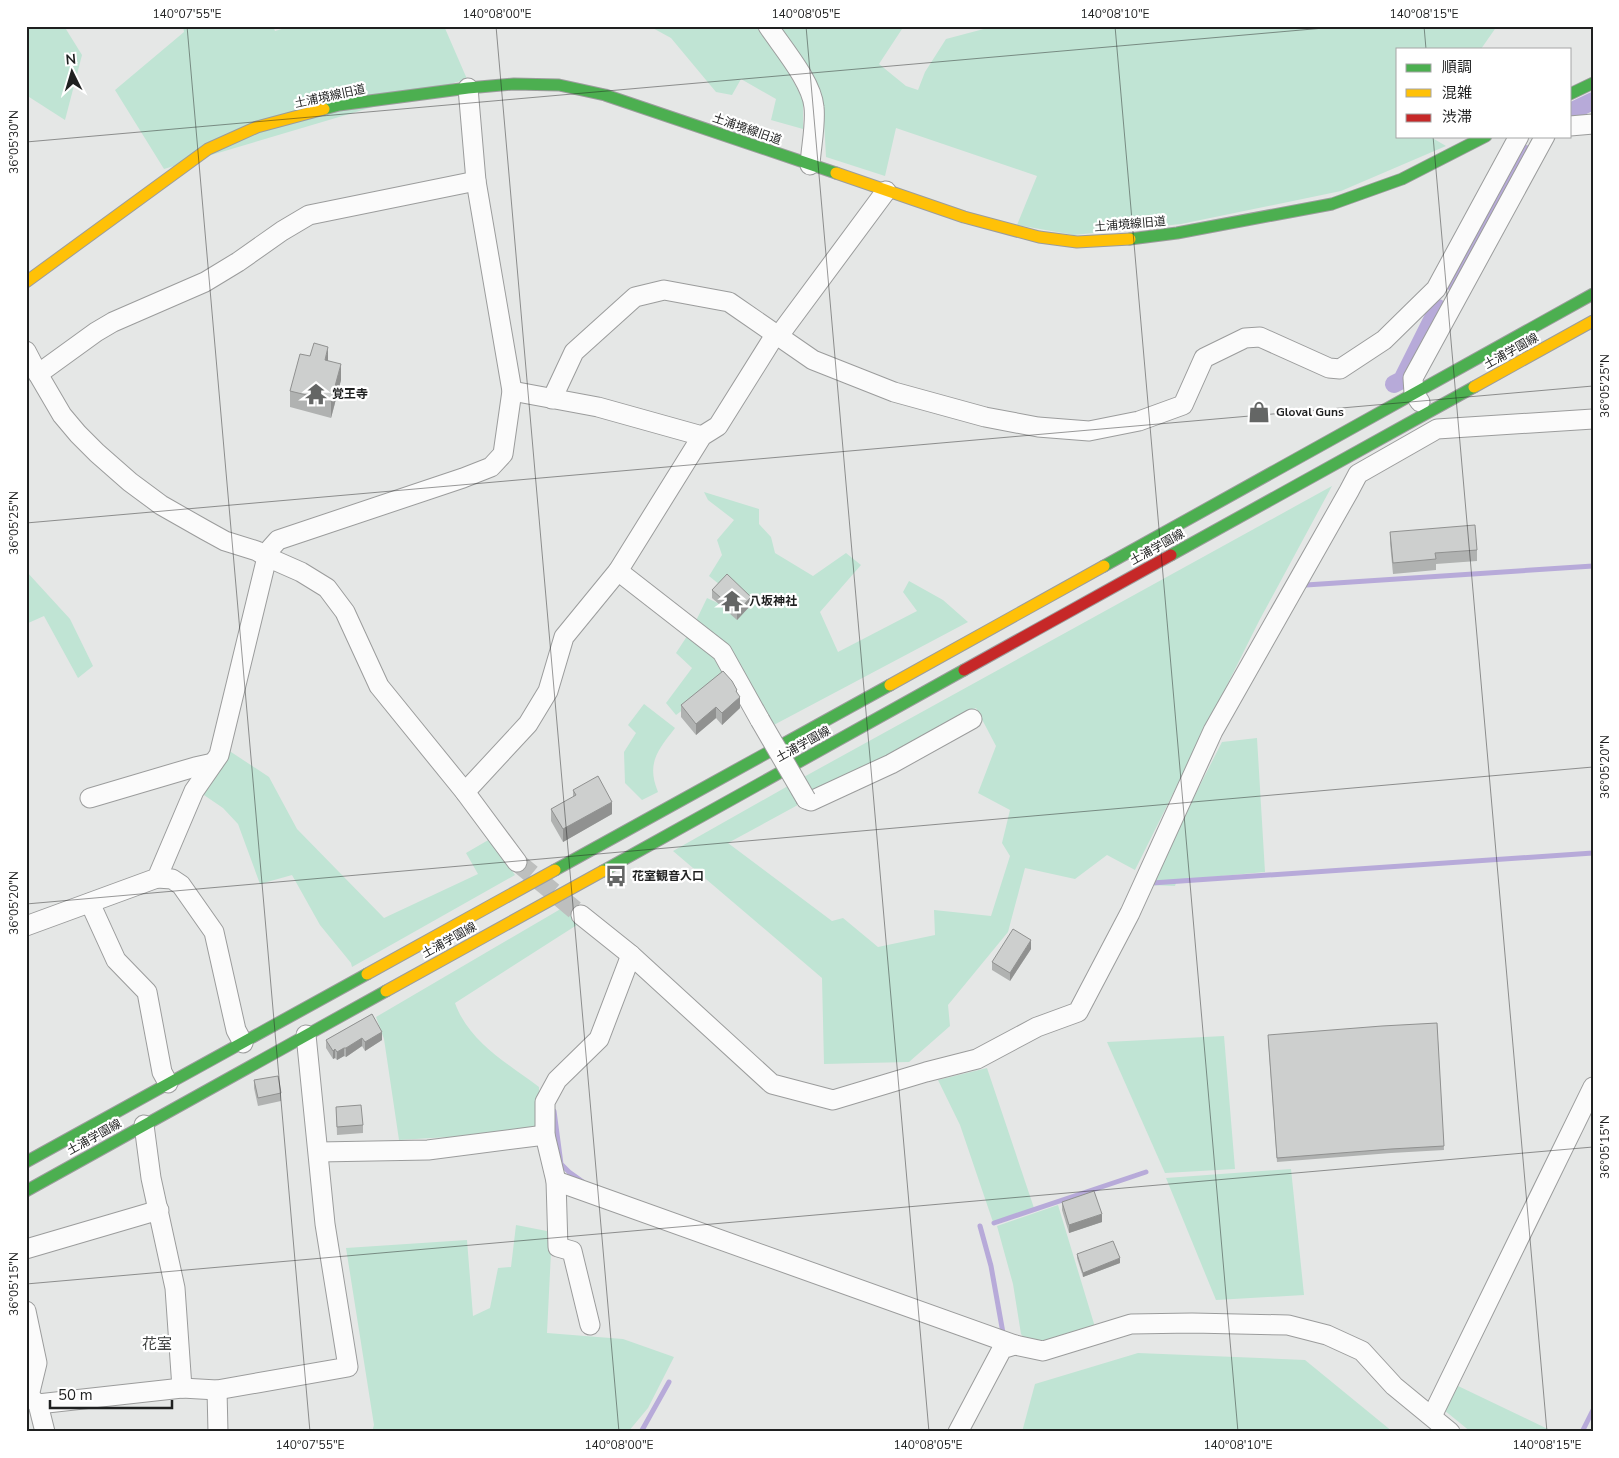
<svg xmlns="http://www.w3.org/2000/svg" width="1619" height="1458" font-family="'Nunito Sans','Noto Sans JP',sans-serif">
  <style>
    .green { fill: #c0e4d4; fill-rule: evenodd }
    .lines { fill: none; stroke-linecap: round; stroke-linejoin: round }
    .stream { stroke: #b7aad9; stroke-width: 5 }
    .canal { stroke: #b7aad9; stroke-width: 18 }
    .street-tunnel { stroke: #bdbfbe; stroke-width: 19; stroke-dasharray: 19 9; stroke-linecap: butt }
    .street-casing { stroke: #9b9c9c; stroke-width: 21 }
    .fast-casing { stroke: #9b9c9c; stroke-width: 13 }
    .slow-casing { stroke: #9b9c9c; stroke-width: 13 }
    .jam-casing { stroke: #9b9c9c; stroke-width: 13 }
    .street { stroke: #fbfbfb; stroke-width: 19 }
    .fast { stroke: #4caf50; stroke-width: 11 }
    .slow { stroke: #ffc107; stroke-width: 11 }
    .jam { stroke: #c62828; stroke-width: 11 }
    .street-bridge-casing { stroke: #9b9c9c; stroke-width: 21; stroke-linecap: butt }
    .street-bridge { stroke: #fbfbfb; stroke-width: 19 }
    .wall { fill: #b0b2b1 }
    .shaded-wall { fill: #909190 }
    .building { fill: #cdcfce; stroke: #909190 }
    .ticks { fill: none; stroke: #1f2020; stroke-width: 1; stroke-opacity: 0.45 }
    .labels { text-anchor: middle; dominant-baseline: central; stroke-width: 4.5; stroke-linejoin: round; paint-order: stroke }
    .street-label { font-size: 12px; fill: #1f2020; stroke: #fff }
    .poi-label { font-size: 12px; font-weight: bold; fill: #1f2020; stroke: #fff; text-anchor: start }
    .quarter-label { font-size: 15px; fill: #404241; stroke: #fff }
    .neatline { fill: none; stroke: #1f2020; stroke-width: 2 }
    .ticks-label { font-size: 12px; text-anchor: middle; fill: #1f2020 }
  </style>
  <rect width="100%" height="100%" fill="#e5e7e6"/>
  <g class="green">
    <polygon points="26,26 64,26 82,55 65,120 26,95"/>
    <polygon points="183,26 273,26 275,31 292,26 444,26 467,79 164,169 115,90 184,32"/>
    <polygon points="649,26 757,26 768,35 803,99 803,129 771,120 776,99 741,79 732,95 716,92 671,38"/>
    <polygon points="779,26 901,26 902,29 879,64 906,86 918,90 925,72 946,39 995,26 1497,26 1481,49 1398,49 1398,136 1429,136 1446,146 1341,191 1181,224 1074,235 1017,225 1037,176 896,128 885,176 826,157 823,102 814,83"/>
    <path d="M 1332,486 L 1259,621 L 1135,870 L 1107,855 L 1075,879 L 1025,868 L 1008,932 L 948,1005 L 950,1026 L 909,1062 L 824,1064 L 822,978 L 673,851 L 802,778 ZM 976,708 L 996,746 L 978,793 L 1010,810 L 1002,843 L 1010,856 L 991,916 L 934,910 L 935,935 L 878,947 L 843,918 L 832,921 L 728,843 Z"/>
    <polygon points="704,492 759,509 759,524 771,537 775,553 813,576 846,553 861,565 820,612 838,652 917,611 903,592 909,581 943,600 968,622 770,727 725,678 676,715 666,703 692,668 676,653 693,627 707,598 739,613 746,606 709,576 722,555 717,540 734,520 708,500"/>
    <polygon points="26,571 70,619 93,666 78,678 44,616 26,624"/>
    <path d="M 644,704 L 675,728 C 658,750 646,763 658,792 L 642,800 L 625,783 L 624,752 L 636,733 L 628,725 Z"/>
    <polygon points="1257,738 1265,872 1177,880 1175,886 1149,885 1222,742"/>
    <polygon points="228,750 269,777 297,829 384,918 478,874 466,853 490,839 515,875 352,967 351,963 320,925 292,875 260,884 238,824 223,808 201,793"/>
    <path d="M 564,907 L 580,923 L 455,1003 C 469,1042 507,1063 539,1087 L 539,1127 L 465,1136 L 399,1140 L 384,1039 L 376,1017 Z"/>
    <polygon points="1224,1036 1235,1169 1165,1173 1107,1042"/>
    <polygon points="987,1068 1034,1208 993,1222 960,1125 938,1080"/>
    <polygon points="1291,1169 1304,1295 1216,1300 1166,1178"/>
    <polygon points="1058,1205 1095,1327 1063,1339 1027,1341 1021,1334 1013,1284 997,1226"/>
    <polygon points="516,1225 552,1232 547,1333 623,1339 674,1357 648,1408 628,1432 372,1432 374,1425 346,1248 467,1240 473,1316 490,1308 498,1268 511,1267"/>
    <polygon points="1138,1353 1305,1360 1393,1432 1022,1432 1035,1384"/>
    <polygon points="1456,1385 1554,1432 1471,1432 1444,1410"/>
  </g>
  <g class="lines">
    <g class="stream">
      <polyline points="1306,585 1593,566"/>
      <polyline points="1152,883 1593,853"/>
      <polyline points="554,1111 561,1164 569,1172 583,1182"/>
      <polyline points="994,1223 1146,1172"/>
      <polyline points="980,1226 991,1266 1003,1333 1001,1332"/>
      <polyline points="641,1432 669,1382"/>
      <polyline points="1582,1432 1593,1410"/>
    </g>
    <g class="canal">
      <polyline points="1570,112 1593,101"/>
      <polyline points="1453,282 1525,154"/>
      <polyline points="1394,384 1402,380 1438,308"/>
    </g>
    <polyline class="street-tunnel" points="517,862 581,915"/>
    <g class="street-casing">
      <g id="street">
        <path d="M 768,26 C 782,47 812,82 814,107 C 816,124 811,147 810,165"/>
        <polyline points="1570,126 1593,124"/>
        <polyline points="26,351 38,374 62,415 78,434 97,453 130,482 161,505 205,530 225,541 257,551 267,557 301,572 327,588 345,612 379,686 465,792 517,862"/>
        <polyline points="38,374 96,332 113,322 205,282 238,262 282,231 309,215 476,181"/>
        <polyline points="512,391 598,407 702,436"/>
        <polyline points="552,399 574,352 635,297 664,290 729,302 813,360 894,392 985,417 1038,427 1089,431 1139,421 1183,405 1204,358 1245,338 1260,337 1329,368 1340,369 1384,340 1436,289 1519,136"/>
        <polyline points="1420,402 1414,393 1413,378 1545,136"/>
        <polyline points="618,571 722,652 760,720"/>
        <polyline points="465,792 528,724 548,691 564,637 618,571 702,436 718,426 775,335 783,330 886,191"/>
        <polyline points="90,798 195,767 213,763"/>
        <polyline points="806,799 811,801 891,764 972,719"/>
        <polyline points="157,878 172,879 181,885 214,932 236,1030 243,1043"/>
        <polyline points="90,903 116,960 147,992 162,1072 168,1083"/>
        <polyline points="581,915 631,955 772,1084 833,1100 926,1072 977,1059 1037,1027 1078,1012 1130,913 1213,731 1349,491 1358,474 1437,429 1593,419"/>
        <polyline points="26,926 157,878 194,791 219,755 267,557 270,549 278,540 463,478 491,467 503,454 512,391 476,181 468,88"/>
        <polyline points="144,1125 151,1178 175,1288 182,1388"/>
        <polyline points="319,1152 428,1150 545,1135"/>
        <polyline points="556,1181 1015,1345 1043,1351 1131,1324 1192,1323 1288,1325 1327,1335 1362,1351 1394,1386 1450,1432"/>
        <polyline points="26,1249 159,1210"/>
        <polyline points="26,1311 37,1363 29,1396 26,1398"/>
        <polyline points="590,1325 572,1251 558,1247 556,1181 545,1135 545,1102 557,1080 599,1039 631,955"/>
        <polyline points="217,1390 218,1432"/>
        <polyline points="29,1396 38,1404 45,1432"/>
        <polyline points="38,1404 182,1388 217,1390 348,1367 325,1224 306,1035"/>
        <polyline points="1432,1416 1593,1087"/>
        <polyline points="958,1432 1002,1349 1015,1345"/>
      </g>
    </g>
    <g class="fast-casing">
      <g id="fast">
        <polyline points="1570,94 1593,83"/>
        <polyline points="324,109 339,105 468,88 514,84 559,85 605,95 836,173"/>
        <polyline points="1130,239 1177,233 1332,204 1402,179 1486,136"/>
        <polyline points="1171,555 1474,387"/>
        <polyline points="1104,566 1593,294"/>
        <polyline points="555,870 890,685"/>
        <polyline points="603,871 964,670"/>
        <polyline points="26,1162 367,974"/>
        <polyline points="26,1191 386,991"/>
      </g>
    </g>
    <g class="slow-casing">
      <g id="slow">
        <polyline points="836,173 964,217 1039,237 1077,242 1130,239"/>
        <polyline points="26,282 208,149 257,127 324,109"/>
        <polyline points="1474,387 1593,321"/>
        <polyline points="890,685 1104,566"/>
        <polyline points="367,974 555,870"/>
        <polyline points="386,991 603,871"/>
      </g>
    </g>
    <g class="jam-casing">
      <polyline id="jam" points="964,670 1171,555"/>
    </g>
    <use href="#street" class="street"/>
    <use href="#fast" class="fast"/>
    <use href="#slow" class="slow"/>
    <use href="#jam" class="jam"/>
    <g class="street-bridge-casing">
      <polyline id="street-bridge" points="760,720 806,799"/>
    </g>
    <use href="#street-bridge" class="street-bridge"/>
  </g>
  <g class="wall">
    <polygon points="328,361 341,380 331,418 290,407 290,391"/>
    <polygon points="1390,532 1477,550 1477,561 1436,564 1436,570 1393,574 1390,543"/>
    <polygon points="712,590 751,605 737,620 712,598"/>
    <polygon points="737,692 740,708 722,725 716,718 696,735 681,717 681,705"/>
    <polygon points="573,790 612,814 563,842 551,821 551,809 573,797"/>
    <polygon points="1031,949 1010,981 992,970 992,962"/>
    <polygon points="372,1014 382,1040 365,1051 362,1046 346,1057 344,1056 337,1060 335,1058 333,1059 326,1048 326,1040"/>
    <polygon points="1437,1023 1444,1150 1391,1153 1277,1162 1268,1039"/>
    <polygon points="254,1080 281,1093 281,1101 258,1106 254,1088"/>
    <polygon points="336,1107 363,1125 363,1133 337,1135"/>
    <polygon points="1062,1202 1102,1222 1069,1233 1062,1210"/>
    <polygon points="1077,1254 1120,1263 1083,1277 1077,1258"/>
  </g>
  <g class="shaded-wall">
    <polygon points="328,347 328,363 325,360"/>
    <polygon points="341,364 341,380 331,418 331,401"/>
    <polygon points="751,597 751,605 737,620 737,612"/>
    <polygon points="737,690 737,700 740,697 740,708 722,725 722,713"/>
    <polygon points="716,707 716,718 696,735 696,724"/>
    <polygon points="612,802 612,814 563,842 563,829"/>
    <polygon points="1031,940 1031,949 1010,981 1010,973"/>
    <polygon points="382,1032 382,1040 365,1051 365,1042"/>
    <polygon points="362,1038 362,1046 346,1057 346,1048"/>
    <polygon points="344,1048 344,1056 337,1060 337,1052"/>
    <polygon points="335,1049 335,1058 333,1059 333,1051"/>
    <polygon points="1102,1214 1102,1222 1069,1233 1069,1225"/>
    <polygon points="1120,1258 1120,1263 1083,1277 1083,1273"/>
  </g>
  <g class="building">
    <polygon points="314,343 328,347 325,360 341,364 331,401 290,391 300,354 310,356"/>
    <polygon points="1475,525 1477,550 1435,553 1436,559 1393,563 1390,532"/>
    <polygon points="727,574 751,597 737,612 712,590"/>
    <polygon points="723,671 732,681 737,690 736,691 740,697 722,713 716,707 696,724 681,705"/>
    <polygon points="598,776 612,802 563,829 551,809 576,795 573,790"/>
    <polygon points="1013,929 1031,940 1010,973 992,962"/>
    <polygon points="372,1014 382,1032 365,1042 362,1038 346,1048 344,1048 337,1052 335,1049 333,1051 326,1040"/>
    <polygon points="1437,1023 1444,1146 1391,1149 1277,1158 1268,1035 1382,1026"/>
    <polygon points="278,1076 281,1093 258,1098 254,1080"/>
    <polygon points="361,1105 363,1125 337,1127 336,1107"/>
    <polygon points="1094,1191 1102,1214 1069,1225 1062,1202"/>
    <polygon points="1113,1241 1120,1258 1083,1273 1077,1254"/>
  </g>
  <path class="ticks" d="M 187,26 L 310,1432M 496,26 L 619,1432M 806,26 L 929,1432M 1115,26 L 1238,1432M 1424,26 L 1426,49M 1433,136 L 1547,1432M 26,142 L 1347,26M 26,523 L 1593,386M 26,904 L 1593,767M 26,1284 L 1593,1147"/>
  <defs>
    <g id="temple-bare" transform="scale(1.725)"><path d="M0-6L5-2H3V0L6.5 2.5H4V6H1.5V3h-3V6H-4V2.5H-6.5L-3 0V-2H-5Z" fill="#646665" stroke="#fff" stroke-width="2.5" paint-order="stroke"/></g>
    <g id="shop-bare" transform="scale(1.725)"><path d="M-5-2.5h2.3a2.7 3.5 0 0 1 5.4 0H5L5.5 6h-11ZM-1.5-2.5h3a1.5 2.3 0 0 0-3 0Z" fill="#646665" stroke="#fff" stroke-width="2.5" paint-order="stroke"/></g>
    <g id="bus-bare" transform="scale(1.725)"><path d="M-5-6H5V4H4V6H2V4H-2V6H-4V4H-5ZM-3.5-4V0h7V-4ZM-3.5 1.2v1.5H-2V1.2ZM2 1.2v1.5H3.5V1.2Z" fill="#646665" stroke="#fff" stroke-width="2.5" paint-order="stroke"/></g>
  </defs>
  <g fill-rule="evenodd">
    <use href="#temple-bare" x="316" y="394"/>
    <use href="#shop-bare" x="1259" y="412"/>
    <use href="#temple-bare" x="732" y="601"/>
    <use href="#bus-bare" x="616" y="876"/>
  </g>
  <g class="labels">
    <g class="street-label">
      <text transform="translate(330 96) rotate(-12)">土浦境線旧道</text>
      <text transform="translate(747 129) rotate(19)">土浦境線旧道</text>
      <text transform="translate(1130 224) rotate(-5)">土浦境線旧道</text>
      <text transform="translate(1511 351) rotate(-29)">土浦学園線</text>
      <text transform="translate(1157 547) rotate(-29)">土浦学園線</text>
      <text transform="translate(803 744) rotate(-29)">土浦学園線</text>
      <text transform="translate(449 940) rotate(-29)">土浦学園線</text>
      <text transform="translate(94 1137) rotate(-29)">土浦学園線</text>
    </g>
    <g class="poi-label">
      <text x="332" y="394">覚王寺</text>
      <text x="1276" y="412">Gloval Guns</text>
      <text x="749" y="601">八坂神社</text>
      <text x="632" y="876">花室観音入口</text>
    </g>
    <g class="quarter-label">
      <text x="157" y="1344">花室</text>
    </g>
  </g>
  <rect width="1619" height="1458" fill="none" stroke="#ffffff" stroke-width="55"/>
  <rect x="1396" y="48" width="175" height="90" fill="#ffffff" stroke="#a5a6a6"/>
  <rect x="1406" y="64" width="25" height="8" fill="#4caf50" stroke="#a5a6a6"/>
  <text x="1442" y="72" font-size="15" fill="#1f2020">順調</text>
  <rect x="1406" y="89" width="25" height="8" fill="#ffc107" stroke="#a5a6a6"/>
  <text x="1442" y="98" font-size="15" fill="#1f2020">混雑</text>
  <rect x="1406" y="114" width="25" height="8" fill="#c62828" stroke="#a5a6a6"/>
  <text x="1442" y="122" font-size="15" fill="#1f2020">渋滞</text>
  <g transform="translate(72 72) rotate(355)" stroke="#ffffff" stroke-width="4" paint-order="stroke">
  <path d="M0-4L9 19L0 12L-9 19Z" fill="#1f2020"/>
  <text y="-8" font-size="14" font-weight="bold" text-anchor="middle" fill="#1f2020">N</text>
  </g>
  <path d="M50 1400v8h122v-8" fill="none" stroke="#1f2020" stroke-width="2.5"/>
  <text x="58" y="1400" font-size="15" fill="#1f2020" stroke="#ffffff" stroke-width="4" paint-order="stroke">50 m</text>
  <rect x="28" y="28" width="1564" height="1402" class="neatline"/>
  <g class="ticks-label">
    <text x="187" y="18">140°07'55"E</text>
    <text x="497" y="18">140°08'00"E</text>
    <text x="806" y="18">140°08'05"E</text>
    <text x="1115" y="18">140°08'10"E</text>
    <text x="1424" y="18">140°08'15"E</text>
    <text transform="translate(14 142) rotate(-90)" y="4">36°05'30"N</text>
    <text transform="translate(1605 386) rotate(-90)" y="4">36°05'25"N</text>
    <text transform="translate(14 523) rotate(-90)" y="4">36°05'25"N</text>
    <text transform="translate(1605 767) rotate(-90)" y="4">36°05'20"N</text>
    <text transform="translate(14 903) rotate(-90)" y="4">36°05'20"N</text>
    <text transform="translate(1605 1147) rotate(-90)" y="4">36°05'15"N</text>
    <text transform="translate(14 1284) rotate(-90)" y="4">36°05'15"N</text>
    <text x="310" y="1449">140°07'55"E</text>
    <text x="619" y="1449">140°08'00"E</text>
    <text x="928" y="1449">140°08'05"E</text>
    <text x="1238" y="1449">140°08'10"E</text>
    <text x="1547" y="1449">140°08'15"E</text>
  </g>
</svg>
